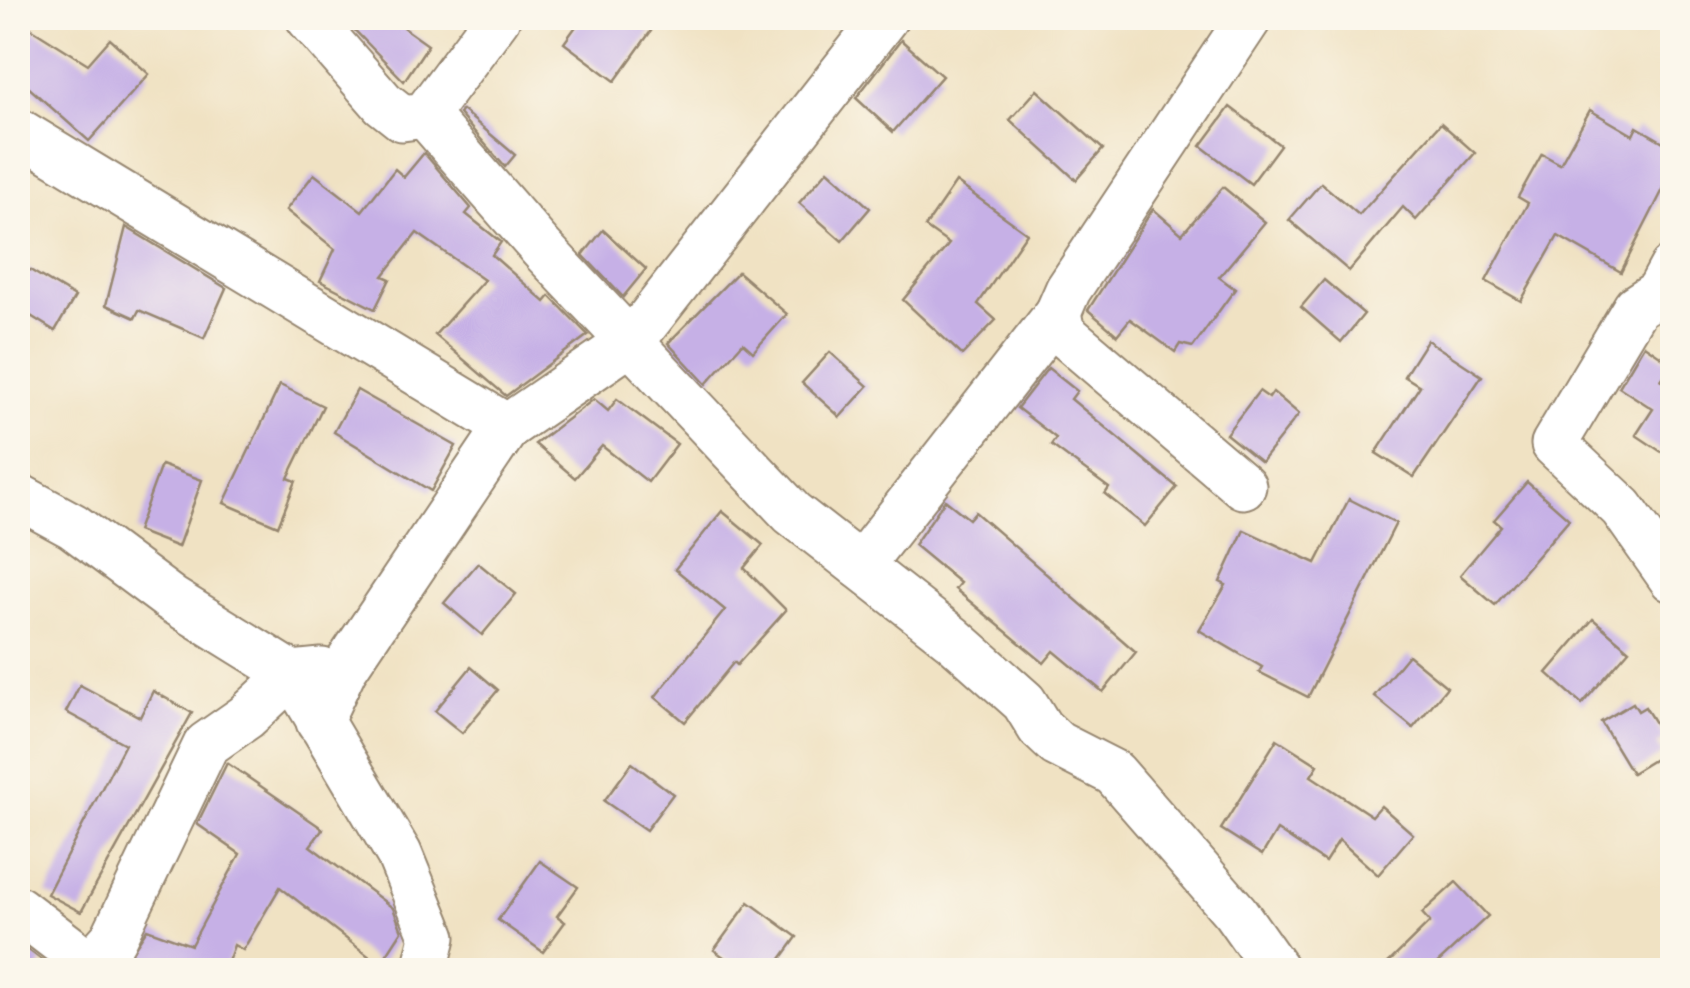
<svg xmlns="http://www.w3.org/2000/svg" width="1690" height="988" font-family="'Old Standard TT',serif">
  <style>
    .building { fill: #c6b0e6 }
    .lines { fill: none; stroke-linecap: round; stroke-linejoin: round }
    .minor-casing { stroke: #968670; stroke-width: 49 }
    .minor { stroke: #fff; stroke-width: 45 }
  </style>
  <rect width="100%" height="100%" fill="#fbf7ec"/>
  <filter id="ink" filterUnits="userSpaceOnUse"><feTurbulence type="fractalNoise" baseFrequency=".01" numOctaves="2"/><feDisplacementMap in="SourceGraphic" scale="20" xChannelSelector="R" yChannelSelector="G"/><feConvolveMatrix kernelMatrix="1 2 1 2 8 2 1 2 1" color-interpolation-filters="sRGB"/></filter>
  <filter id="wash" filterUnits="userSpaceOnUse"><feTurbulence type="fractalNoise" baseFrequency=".0048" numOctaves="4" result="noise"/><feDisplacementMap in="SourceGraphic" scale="40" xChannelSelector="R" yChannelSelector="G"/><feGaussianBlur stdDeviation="2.25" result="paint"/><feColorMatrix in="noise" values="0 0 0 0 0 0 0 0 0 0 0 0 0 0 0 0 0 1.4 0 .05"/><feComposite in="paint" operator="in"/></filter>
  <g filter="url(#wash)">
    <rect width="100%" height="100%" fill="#f0e2c3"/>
    <g id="blocks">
      <g class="building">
        <polygon points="343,18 411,18 404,28 428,45 404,81"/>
        <polygon points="582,18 633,18 651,31 615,81 564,43"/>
        <polygon points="18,20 88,64 110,39 149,74 89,141 18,78"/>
        <polygon points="901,40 942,76 893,132 856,98"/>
        <polygon points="1037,90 1103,149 1076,180 1010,120"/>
        <polygon points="1230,107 1280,145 1251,184 1201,146"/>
        <polygon points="462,110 515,155 505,167 459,114"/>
        <polygon points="1590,110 1633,135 1637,127 1672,147 1672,172 1621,272 1558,236 1521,301 1486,281 1528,203 1518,197 1542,154 1560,164"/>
        <polygon points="1441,123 1475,153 1416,220 1403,207 1349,271 1289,220 1321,183 1359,215"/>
        <polygon points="424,153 471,208 466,214 501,242 492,255 545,302 550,296 588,335 506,396 435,335 484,280 417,233 383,276 390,279 375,309 320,281 335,249 286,210 314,174 362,211 395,169 404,177"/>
        <polygon points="828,170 870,208 842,241 799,203"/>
        <polygon points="956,182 1027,233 978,304 996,320 962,355 903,300 949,244 925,227"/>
        <polygon points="1223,187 1265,222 1219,277 1235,289 1193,347 1180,344 1175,352 1130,319 1117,335 1088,310 1153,209 1182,234"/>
        <polygon points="126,227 226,288 204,338 139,310 135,318 106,305"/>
        <polygon points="603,230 646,269 623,297 583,255"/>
        <polygon points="25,267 75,297 55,331 18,308 18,280"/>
        <polygon points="738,272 787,314 753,352 743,343 706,384 668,343"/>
        <polygon points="1324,280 1364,314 1341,342 1301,307"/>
        <polygon points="1427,340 1482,376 1414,477 1376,453 1420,386 1404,376"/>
        <polygon points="1644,345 1672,364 1661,380 1668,385 1672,378 1672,459 1636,435 1653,409 1619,387"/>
        <polygon points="830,352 868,386 840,417 802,383"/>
        <polygon points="1048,368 1077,391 1071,399 1177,487 1145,526 1105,494 1109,488 1051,445 1056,438 1017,408"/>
        <polygon points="280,385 323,406 288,478 296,481 278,526 224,503"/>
        <polygon points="357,390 456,446 431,491 334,432"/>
        <polygon points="1259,391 1269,398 1273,392 1299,414 1261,462 1226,434"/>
        <polygon points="594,399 608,411 617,399 677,444 648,482 602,446 575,478 535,444"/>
        <polygon points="161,465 202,480 178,547 137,531"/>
        <polygon points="1527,482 1569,519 1495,605 1460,575 1501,526 1494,520"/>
        <polygon points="1349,499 1396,523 1308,697 1259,672 1262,667 1199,630 1226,585 1220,582 1244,530 1316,563"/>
        <polygon points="945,500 969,519 975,512 1136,652 1103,692 1054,651 1044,663 955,589 960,583 914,545"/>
        <polygon points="722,511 763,545 744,568 786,610 737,665 734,662 685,722 655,697 725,610 675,569"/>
        <polygon points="478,563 516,594 482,635 444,603"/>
        <polygon points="1593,619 1629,650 1582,704 1547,673"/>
        <polygon points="1408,655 1447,687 1413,728 1374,696"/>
        <polygon points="471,667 498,690 462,733 435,711"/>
        <polygon points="80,685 140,717 153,691 192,713 81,912 47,894 125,744 66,712"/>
        <polygon points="1633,703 1638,711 1645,707 1665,739 1657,744 1663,754 1632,773 1601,722"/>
        <polygon points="1277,739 1318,765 1311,776 1372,816 1381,806 1413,834 1378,875 1339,840 1325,862 1277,830 1262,855 1221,829"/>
        <polygon points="227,763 323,829 310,846 393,908 402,931 380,965 280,887 243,950 234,945 225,970 120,970 147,929 191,945 240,854 197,824"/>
        <polygon points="632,763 673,794 646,830 604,801"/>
        <polygon points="540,861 578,887 557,916 565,922 543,952 498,920"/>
        <polygon points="1456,882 1488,916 1430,970 1381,970 1430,922 1422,913"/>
        <polygon points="749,902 797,937 773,970 742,970 714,950"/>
        <polygon points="18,942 43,961 38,970 18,970"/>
      </g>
    </g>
  </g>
  <g filter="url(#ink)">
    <use href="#blocks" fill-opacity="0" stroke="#968670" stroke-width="2.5"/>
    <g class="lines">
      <g class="minor-casing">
        <g id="minor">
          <polyline points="309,18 383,103 402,118 425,115 497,18"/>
          <polyline points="425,115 542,249 792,513 952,638 1024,702 1040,728 1057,744 1114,773 1235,912 1276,970"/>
          <polyline points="18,131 507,427"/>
          <polyline points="1672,268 1659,292 1636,307 1554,444 1622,508 1672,579"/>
          <polyline points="1243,486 1062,332 1058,313 1068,290 1249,18"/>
          <polyline points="18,496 73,526 171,599 292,674 399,854 433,937 425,970"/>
          <polyline points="860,566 1058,313"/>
          <polyline points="319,722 344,669 507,427 632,341 885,18"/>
          <polyline points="18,909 78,955 96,958 113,939 206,745 246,717 292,674 322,671"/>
        </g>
      </g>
      <use href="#minor" class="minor"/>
    </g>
  </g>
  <rect width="1690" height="988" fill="none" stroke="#fbf7ec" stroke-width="60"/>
</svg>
